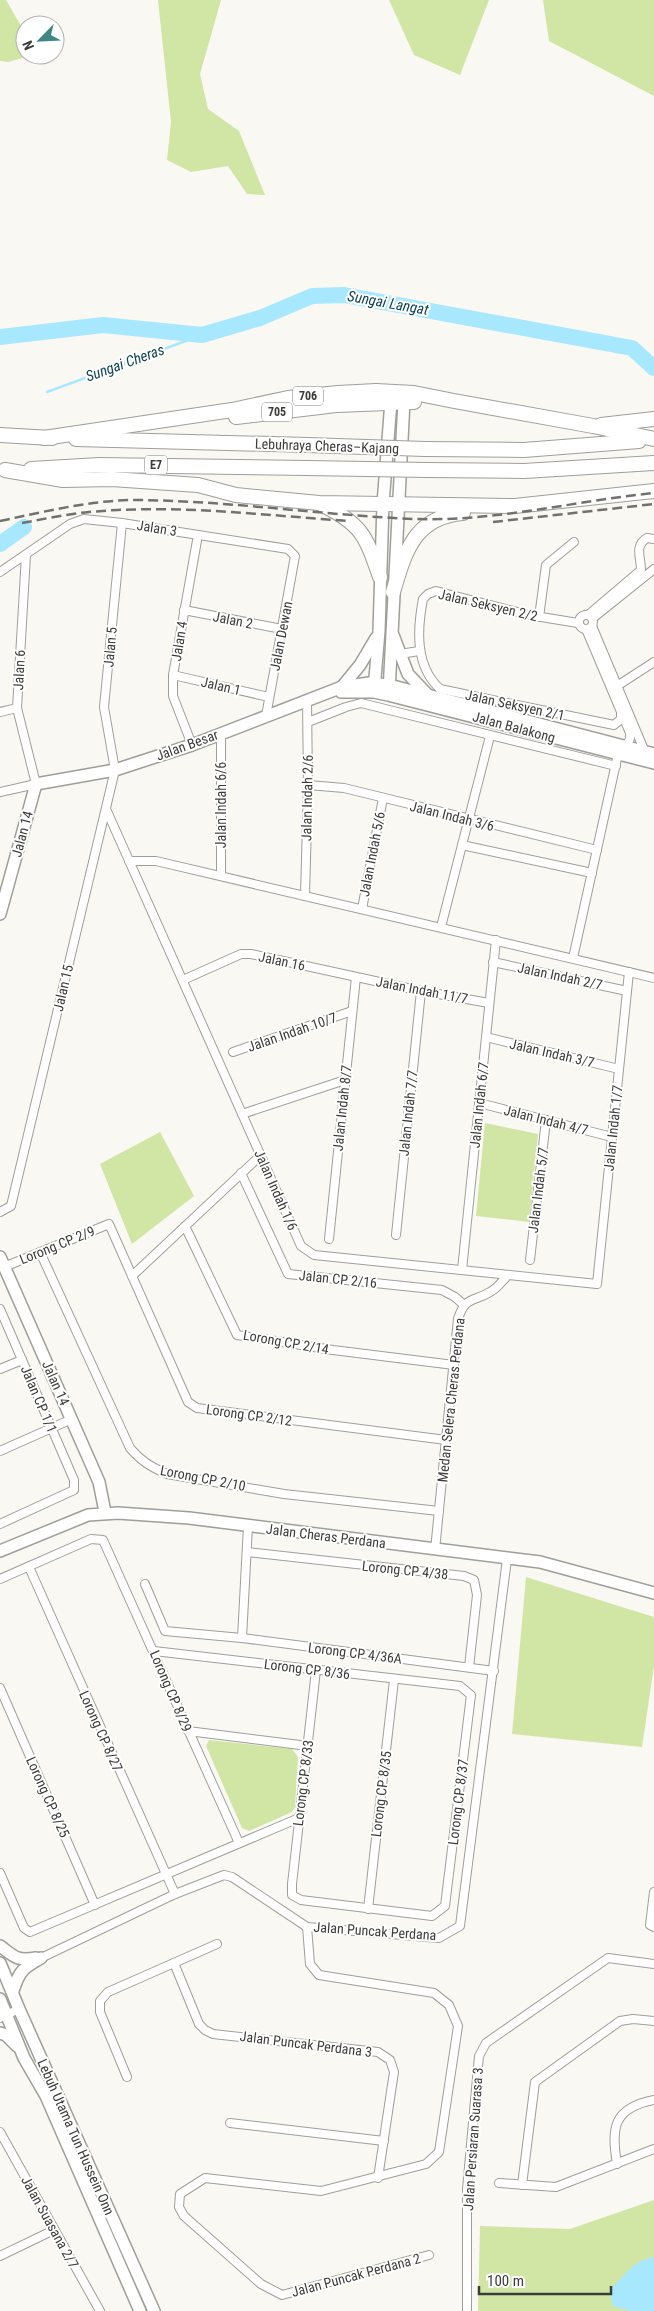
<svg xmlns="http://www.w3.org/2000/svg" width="654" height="2311" font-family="'Roboto Condensed',sans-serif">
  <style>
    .green { fill: #d1e5a5 }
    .water { fill: #a8e8fe }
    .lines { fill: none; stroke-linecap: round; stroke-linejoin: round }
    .stream { stroke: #a8e8fe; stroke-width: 2.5 }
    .river { stroke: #a8e8fe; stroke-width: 16 }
    .street-casing { stroke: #9f9e99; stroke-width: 10 }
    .secondary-casing { stroke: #9f9e99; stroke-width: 14 }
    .highway-casing { stroke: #9f9e99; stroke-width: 16 }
    .street { stroke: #fff; stroke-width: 8 }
    .secondary { stroke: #fff; stroke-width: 11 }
    .highway { stroke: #fff; stroke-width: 14 }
    .rail { stroke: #71716e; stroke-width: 2.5; stroke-dasharray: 10 5; stroke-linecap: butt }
    .highway-bridge-casing { stroke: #9f9e99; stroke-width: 16; stroke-linecap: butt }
    .highway-bridge { stroke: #fff; stroke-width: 14 }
    .labels { text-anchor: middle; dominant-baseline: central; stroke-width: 4; stroke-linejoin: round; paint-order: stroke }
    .shield { fill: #fff; stroke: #767675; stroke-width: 1 }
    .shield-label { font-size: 12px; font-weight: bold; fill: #3c3c3a }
    .street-label { font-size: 14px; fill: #3c3c3a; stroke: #fff }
    .water-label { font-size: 15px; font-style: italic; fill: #0c4352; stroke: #fff }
  </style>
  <rect width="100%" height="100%" fill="#faf8f3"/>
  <g class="green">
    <polygon points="0,0 6,0 25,33 25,55 34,55 8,62 0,61"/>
    <polygon points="158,0 221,0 200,74 208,109 239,131 265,195 247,194 228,166 191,172 167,160 171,122"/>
    <polygon points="389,0 489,0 460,75 414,55"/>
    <polygon points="543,0 654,0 654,96 549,41"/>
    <polygon points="485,1123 538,1134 529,1222 476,1216"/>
    <polygon points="160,1132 194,1196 132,1244 100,1164"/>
    <polygon points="526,1577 654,1617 654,1666 642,1747 512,1734"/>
    <polygon points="209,1740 292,1749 298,1757 295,1807 292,1812 249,1831 242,1828 206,1746"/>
    <polygon points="654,2200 654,2311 478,2311 480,2226 570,2229"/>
  </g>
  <path class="water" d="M 654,2257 L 654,2311 L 630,2311 L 613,2306 L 609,2290 C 625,2277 631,2261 654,2257 Z"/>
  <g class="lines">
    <polyline class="stream" points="47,392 202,335"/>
    <g class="river">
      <polyline points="0,337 103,325 202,335 260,318 312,296 344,295 632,348 654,368"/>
      <polyline points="0,544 24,527"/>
    </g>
    <g class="street-casing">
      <g id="street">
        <polyline points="0,572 70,524 84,519 122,523 288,549 295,556 266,716"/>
        <polyline points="184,610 282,629"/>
        <circle cx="586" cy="622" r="7"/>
        <path d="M 588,615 L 641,570 C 641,557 634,546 647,538 L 654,539"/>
        <polyline points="539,617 546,565 574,542"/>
        <polyline points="593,618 654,569"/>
        <path d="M 578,623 L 529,615 L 436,591 L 428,594 L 423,599 C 417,630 415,666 440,689 L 614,725 L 621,719 L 621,709"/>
        <polyline points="592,626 645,752"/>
        <path d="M 586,629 L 630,733 C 631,740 629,744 621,746"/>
        <polyline points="400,654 419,651"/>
        <polyline points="173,675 269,697"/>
        <polyline points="617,686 654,662"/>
        <polyline points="0,712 17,708"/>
        <polyline points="308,722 346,707 361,703 616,766"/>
        <polyline points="221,733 221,876"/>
        <polyline points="192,745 173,696 173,675 198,535"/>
        <polyline points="308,785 344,788 597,850"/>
        <polyline points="0,792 36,784 17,708 26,555"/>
        <polyline points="106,809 301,1246 314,1255 597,1284 629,972"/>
        <polyline points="462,845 592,873"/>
        <polyline points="129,861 156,861 654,978"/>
        <polyline points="305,896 308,785 307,701"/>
        <polyline points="362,909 383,798"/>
        <polyline points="441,927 490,736"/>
        <polyline points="573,958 618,754"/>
        <polyline points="493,962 627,991"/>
        <polyline points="183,980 241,954 251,954 421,991 489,1003"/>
        <polyline points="486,1037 619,1069"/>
        <polyline points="233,1052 352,1011"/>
        <polyline points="479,1103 612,1137"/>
        <polyline points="242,1114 345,1080"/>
        <polyline points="241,1173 288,1274 442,1290 455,1297 464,1305"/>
        <polyline points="0,1212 11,1206 115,770 104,707 122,523"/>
        <polyline points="185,1226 237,1335 333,1350 454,1365"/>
        <polyline points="396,1235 421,991"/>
        <polyline points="329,1239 356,977"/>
        <path d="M 40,1252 L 130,1448 C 141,1461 151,1467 167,1474 L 284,1494 L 439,1511"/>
        <polyline points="530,1260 546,1120"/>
        <polyline points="4,1267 109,1224 188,1402 197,1408 446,1440"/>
        <polyline points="462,1270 496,940"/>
        <polyline points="132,1276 260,1156"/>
        <polyline points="0,1309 74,1480 74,1490 0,1524"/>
        <polyline points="0,1369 22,1360"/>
        <polyline points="0,1451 72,1419"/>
        <path d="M 435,1550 L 458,1319 C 465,1296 474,1302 490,1292 C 498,1288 502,1281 508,1275"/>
        <polyline points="247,1552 464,1576 474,1580 477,1595 469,1667"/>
        <polyline points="29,1567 175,1894"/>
        <polyline points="0,1579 91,1539 103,1540 239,1843"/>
        <polyline points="145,1584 165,1631 242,1638 494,1671"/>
        <polyline points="242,1638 248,1526"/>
        <polyline points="154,1651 460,1686 471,1695 445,1906 432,1916 301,1900 292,1895 292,1884 316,1670"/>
        <polyline points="0,1688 95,1905"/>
        <polyline points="188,1731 308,1746"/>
        <polyline points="0,1873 24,1928 30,1932 299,1818"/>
        <polyline points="654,1892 650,1925 654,1927"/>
        <polyline points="368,1909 394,1680"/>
        <polyline points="307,1927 310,1964 319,1975 434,1993 449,2005 458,2026 439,2152 426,2164 321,2191 205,2178 180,2194 179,2207 184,2216 261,2284 282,2295 429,2255"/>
        <polyline points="41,1958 175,1894 224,1875 232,1877 307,1927 439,1938 460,1926 507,1559"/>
        <polyline points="174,1963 199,2024 205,2030 213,2034 378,2052 390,2060 394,2072 378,2178"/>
        <polyline points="0,2018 19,2009"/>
        <polyline points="127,2077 100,2012 100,2001 108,1992 217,1944"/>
        <polyline points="230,2123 384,2141"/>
        <polyline points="0,2132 100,2311"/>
        <path d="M 617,2164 C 611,2128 613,2108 654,2100"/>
        <polyline points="499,2183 556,2187 654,2149"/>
        <polyline points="522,2185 535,2082 620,2021 633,2019 654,2021"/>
        <polyline points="0,2256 54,2230"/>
        <polyline points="467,2311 467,2189 479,2056 486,2043 608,1958 654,1964"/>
      </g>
    </g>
    <g class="secondary-casing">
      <g id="secondary">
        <polyline points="393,635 408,674 427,694"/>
        <polyline points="342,687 360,665 376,638"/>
        <polyline points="374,690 379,631 383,504 391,401"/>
        <polyline points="341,692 374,692 388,695 654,763"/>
        <polyline points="389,692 404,401"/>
        <polyline points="0,914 36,784 115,770 192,745 342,687 369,683 389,685 654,754"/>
        <polyline points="0,1257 99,1482 105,1512"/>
        <polyline points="0,1551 88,1515 118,1513 189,1518 540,1562 654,1593"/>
        <path d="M 0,1946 C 15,1957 16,1961 36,1958"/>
        <polyline points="0,1963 19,2009 154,2311"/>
        <path d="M 13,1991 C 19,1971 23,1968 41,1958"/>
        <polyline points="0,1999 24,2058 46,2096 140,2311"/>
        <polyline points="0,2033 6,2035 17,2046"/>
      </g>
    </g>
    <g class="highway-casing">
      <g id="highway">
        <polyline points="236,417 336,405 414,402"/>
        <polyline points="601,425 654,419"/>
        <polyline points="0,435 52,438"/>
        <polyline points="44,438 232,410 288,398 338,393 376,391 414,393 454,401 593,426 654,439"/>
        <polyline points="76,439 308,445"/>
        <polyline points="425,449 524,450 639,441"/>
        <polyline points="31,469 99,465 307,468"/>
        <polyline points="5,470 63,480 112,479 198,485 236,495 319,503 515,506 654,491"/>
        <polyline points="427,470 524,471 654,463"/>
        <path d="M 323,505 C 363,525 366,537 380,577"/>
        <path d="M 393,592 C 405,552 414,517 463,513"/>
      </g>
    </g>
    <use href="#street" class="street"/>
    <use href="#secondary" class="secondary"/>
    <use href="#highway" class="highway"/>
    <g class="rail">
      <path d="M 0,521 C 43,512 87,501 131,500 C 225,500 319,515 414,519 C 494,522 574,501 654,493"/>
      <polyline points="493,522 654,504"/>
      <path d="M 22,523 C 44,519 67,514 89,512 C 175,504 262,515 348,521"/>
    </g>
    <g class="highway-bridge-casing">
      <g id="highway-bridge">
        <polyline points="308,445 425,449"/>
        <polyline points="307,468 427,470"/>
      </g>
    </g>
    <use href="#highway-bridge" class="highway-bridge"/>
  </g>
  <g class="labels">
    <g class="shield">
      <rect x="293" y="386.5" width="30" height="19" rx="4"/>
      <rect x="262" y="402.5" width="30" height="19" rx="4"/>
      <rect x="145" y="455.5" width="22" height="19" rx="4"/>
    </g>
    <g class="shield-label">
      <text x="308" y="396">706</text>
      <text x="277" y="412">705</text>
      <text x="156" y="465">E7</text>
    </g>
    <g class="street-label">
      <text transform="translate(327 446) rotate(2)">Lebuhraya Cheras–Kajang</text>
      <text transform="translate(157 528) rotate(9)">Jalan 3</text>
      <text transform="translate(488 605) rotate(13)">Jalan Seksyen 2/2</text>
      <text transform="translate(233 620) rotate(11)">Jalan 2</text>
      <text transform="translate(281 636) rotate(-79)">Jalan Dewan</text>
      <text transform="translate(179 641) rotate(-81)">Jalan 4</text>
      <text transform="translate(110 647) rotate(-85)">Jalan 5</text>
      <text transform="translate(19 670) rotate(-87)">Jalan 6</text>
      <text transform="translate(221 686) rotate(13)">Jalan 1</text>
      <text transform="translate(515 705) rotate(12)">Jalan Seksyen 2/1</text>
      <text transform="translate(514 727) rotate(15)">Jalan Balakong</text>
      <text transform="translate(187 745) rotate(-20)">Jalan Besar</text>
      <text transform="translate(307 798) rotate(-89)">Jalan Indah 2/6</text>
      <text transform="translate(221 805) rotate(-90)">Jalan Indah 6/6</text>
      <text transform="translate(452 816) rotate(14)">Jalan Indah 3/6</text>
      <text transform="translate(22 834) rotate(-75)">Jalan 14</text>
      <text transform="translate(372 854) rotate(-79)">Jalan Indah 5/6</text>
      <text transform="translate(282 961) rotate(12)">Jalan 16</text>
      <text transform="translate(560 976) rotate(12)">Jalan Indah 2/7</text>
      <text transform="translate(63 988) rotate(-77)">Jalan 15</text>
      <text transform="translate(422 990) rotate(11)">Jalan Indah 11/7</text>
      <text transform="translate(292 1032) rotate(-19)">Jalan Indah 10/7</text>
      <text transform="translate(552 1053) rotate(13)">Jalan Indah 3/7</text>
      <text transform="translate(479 1105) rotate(-84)">Jalan Indah 6/7</text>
      <text transform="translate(342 1108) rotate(-84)">Jalan Indah 8/7</text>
      <text transform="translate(408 1113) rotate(-84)">Jalan Indah 7/7</text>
      <text transform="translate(546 1120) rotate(14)">Jalan Indah 4/7</text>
      <text transform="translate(613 1128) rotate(-84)">Jalan Indah 1/7</text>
      <text transform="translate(276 1190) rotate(66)">Jalan Indah 1/6</text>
      <text transform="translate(538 1190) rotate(-83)">Jalan Indah 5/7</text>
      <text transform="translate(57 1245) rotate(-22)">Lorong CP 2/9</text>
      <text transform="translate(338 1279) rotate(6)">Jalan CP 2/16</text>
      <text transform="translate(286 1342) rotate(10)">Lorong CP 2/14</text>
      <text transform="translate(56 1383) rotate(66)">Jalan 14</text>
      <text transform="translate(39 1399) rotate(67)">Jalan CP 1/1</text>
      <text transform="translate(451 1400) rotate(-84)">Medan Selera Cheras Perdana</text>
      <text transform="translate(249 1415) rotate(8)">Lorong CP 2/12</text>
      <text transform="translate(203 1478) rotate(11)">Lorong CP 2/10</text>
      <text transform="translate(326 1536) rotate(7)">Jalan Cheras Perdana</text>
      <text transform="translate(405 1570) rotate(6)">Lorong CP 4/38</text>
      <text transform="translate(355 1653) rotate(7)">Lorong CP 4/36A</text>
      <text transform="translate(307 1669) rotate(7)">Lorong CP 8/36</text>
      <text transform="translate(171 1691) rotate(67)">Lorong CP 8/29</text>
      <text transform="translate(101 1731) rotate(66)">Lorong CP 8/27</text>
      <text transform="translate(303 1783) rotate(-83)">Lorong CP 8/33</text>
      <text transform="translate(381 1794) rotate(-83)">Lorong CP 8/35</text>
      <text transform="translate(48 1797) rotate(66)">Lorong CP 8/25</text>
      <text transform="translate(458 1802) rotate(-83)">Lorong CP 8/37</text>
      <text transform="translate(375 1931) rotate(4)">Jalan Puncak Perdana</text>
      <text transform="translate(306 2044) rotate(7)">Jalan Puncak Perdana 3</text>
      <text transform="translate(76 2137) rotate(66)">Lebuh Utama Tun Hussein Onn</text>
      <text transform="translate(473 2139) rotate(-86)">Jalan Persiaran Suarasa 3</text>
      <text transform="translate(50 2222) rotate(61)">Jalan Suasana 2/7</text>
      <text transform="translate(356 2275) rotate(-15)">Jalan Puncak Perdana 2</text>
    </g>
    <g class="water-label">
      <text transform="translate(388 303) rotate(10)">Sungai Langat</text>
      <text transform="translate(125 363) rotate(-20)">Sungai Cheras</text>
    </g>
  </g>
  <g transform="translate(40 40) rotate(246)"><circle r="24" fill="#ffffff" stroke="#b1b1b0"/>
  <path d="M0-4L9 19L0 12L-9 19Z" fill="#3f8785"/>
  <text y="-8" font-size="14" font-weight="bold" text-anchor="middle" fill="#3c3c3a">N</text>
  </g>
  <path d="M479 2286v8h132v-8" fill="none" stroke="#3c3c3a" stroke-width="2.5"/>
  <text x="487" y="2286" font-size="15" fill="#3c3c3a" stroke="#ffffff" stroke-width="4" paint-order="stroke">100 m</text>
</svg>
